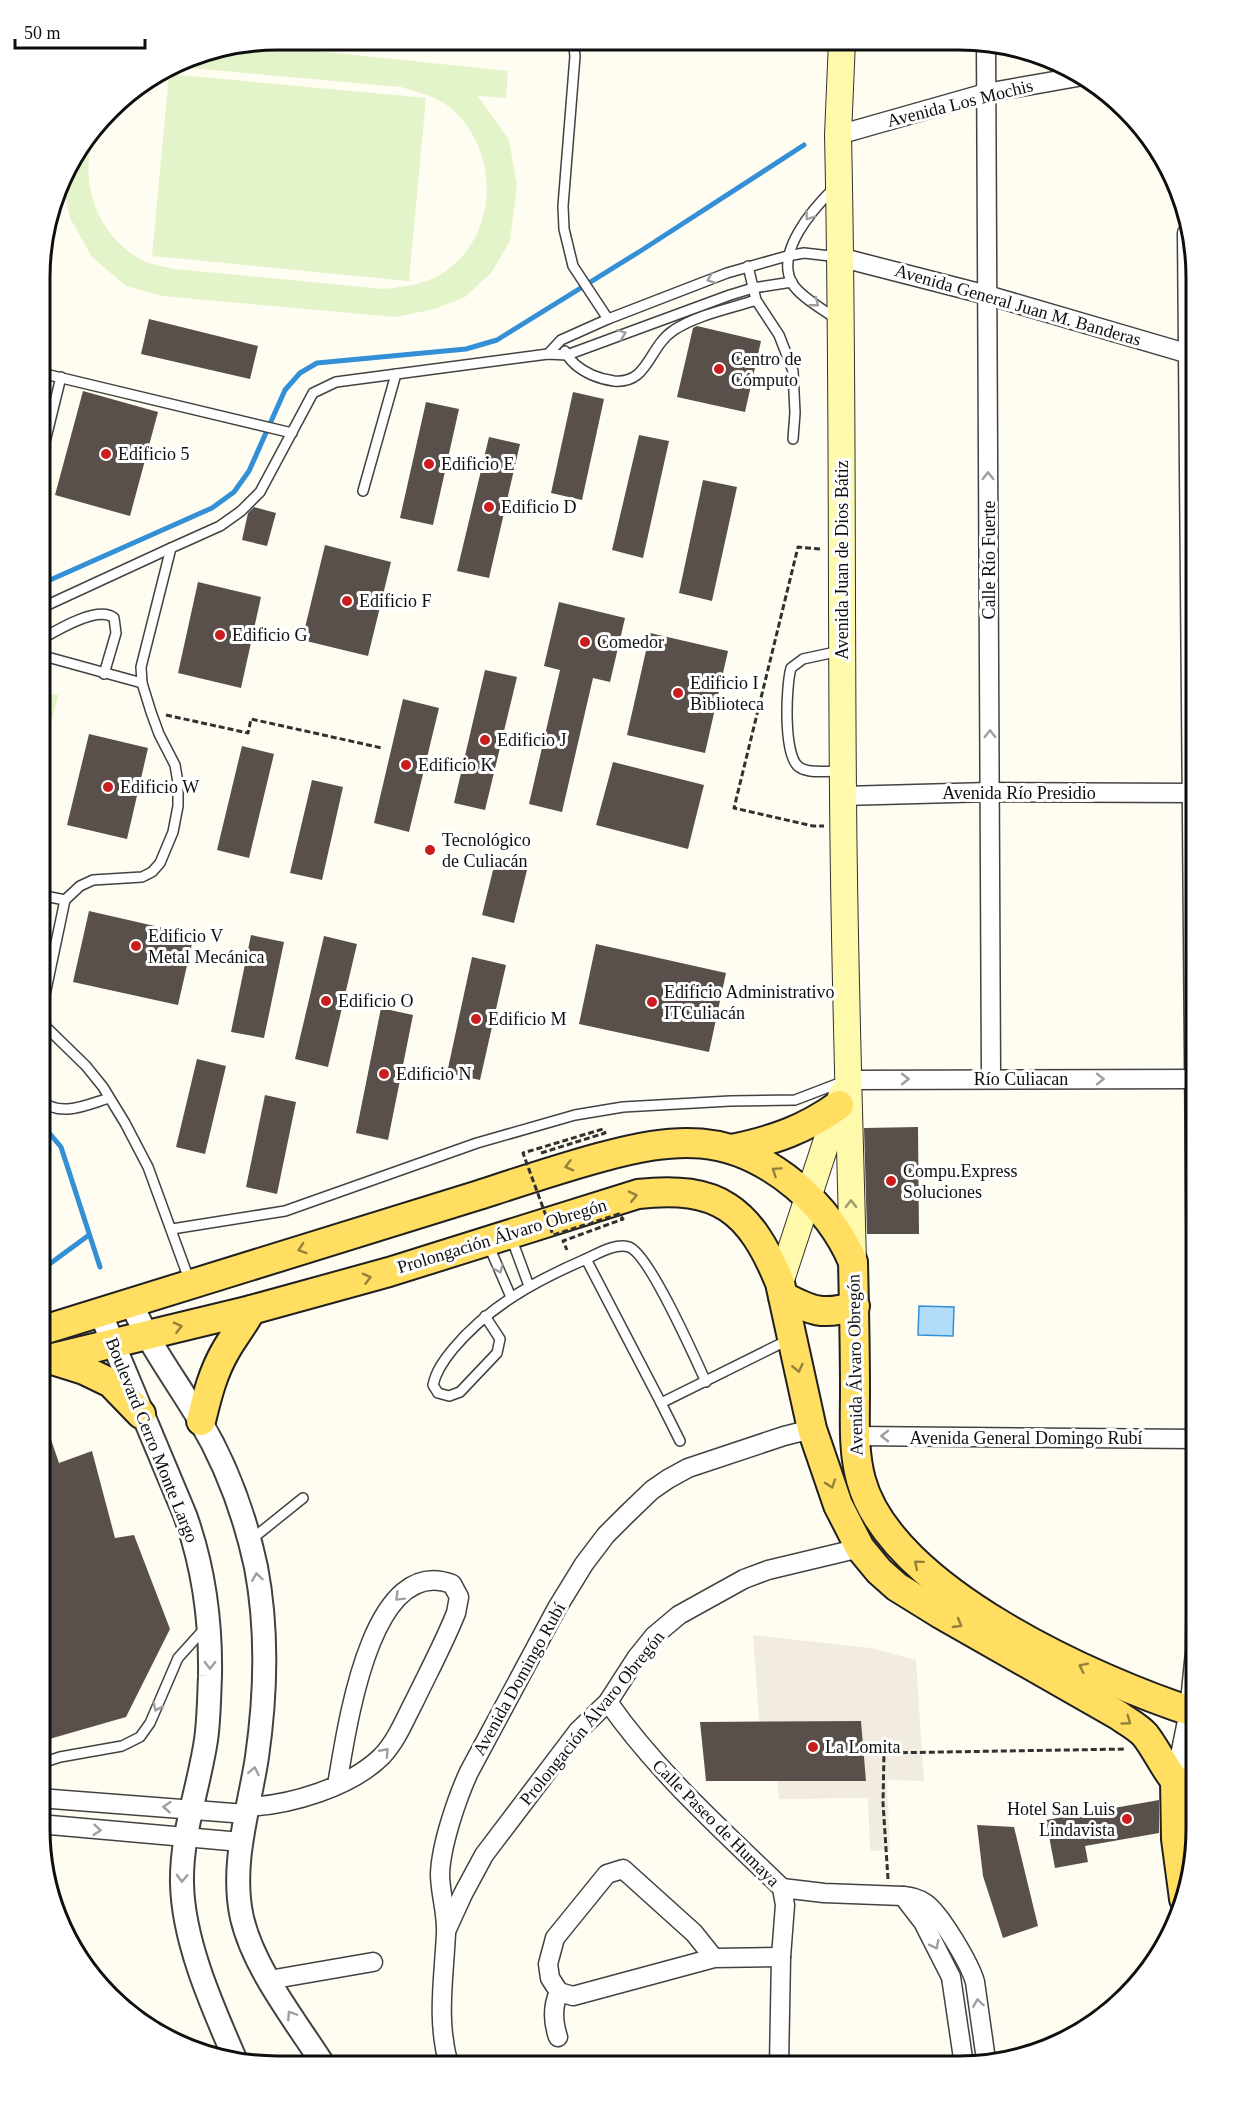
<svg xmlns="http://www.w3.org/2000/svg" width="1235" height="2105" font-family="Georgia,serif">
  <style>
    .pitch { fill: #e3f3ca }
    .plaza { fill: #f1ecdf }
    .water { fill: #b2ddfa; stroke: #3490d6; stroke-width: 1.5 }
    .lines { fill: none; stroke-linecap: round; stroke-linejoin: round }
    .stream { stroke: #3490d6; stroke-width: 5 }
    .building { fill: #59504b }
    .service-casing { stroke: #424242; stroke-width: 12 }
    .minor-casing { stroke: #424242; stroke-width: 21 }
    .tertiary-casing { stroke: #424242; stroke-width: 26 }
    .secondary-casing { stroke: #313131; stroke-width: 28 }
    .primary-casing { stroke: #202020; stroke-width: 32 }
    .path { stroke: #313131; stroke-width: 3; stroke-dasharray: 6 3; stroke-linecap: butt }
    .service { stroke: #fff; stroke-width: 9 }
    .minor { stroke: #fff; stroke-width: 18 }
    .tertiary { stroke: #fff; stroke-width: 22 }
    .secondary { stroke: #fff9ac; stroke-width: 26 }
    .primary { stroke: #ffde61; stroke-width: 28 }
    .path-bridge { stroke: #313131; stroke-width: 3; stroke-dasharray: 6 3; stroke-linecap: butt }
    .oneway { stroke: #9f9f9f }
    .oneway2 { stroke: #93813c }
    .oneway3 { stroke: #9f9b6d }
    .poi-dot { fill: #c91d20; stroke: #fff; stroke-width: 2 }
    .labels { text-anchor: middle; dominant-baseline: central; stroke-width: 6; stroke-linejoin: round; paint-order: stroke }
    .street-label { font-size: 18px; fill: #0f0f0f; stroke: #fff }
    .poi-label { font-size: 18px; fill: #0f0f0f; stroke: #fff; text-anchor: start }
    .rim { fill: none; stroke: #0f0f0f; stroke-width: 3 }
  </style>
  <rect width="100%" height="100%" fill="#fffdf1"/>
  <g class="pitch">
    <path d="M 250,44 L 508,71 L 506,98 L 478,96 L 509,140 L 517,186 L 510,241 L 491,273 L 465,297 L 435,309 L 395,317 L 163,296 L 126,286 L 92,257 L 70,218 L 62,178 L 64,171 L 96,129 C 93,135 92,141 91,147 C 81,191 102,240 144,261 C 153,265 166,267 175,269 L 383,289 C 403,287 423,285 441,274 C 496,241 501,160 458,115 C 444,99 422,93 401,87 L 191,68 L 159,74 L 186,57 Z"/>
    <polygon points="169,74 426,98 409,281 152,256"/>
    <polygon points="40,691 58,695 40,769"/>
  </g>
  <polygon class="plaza" points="753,1635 871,1648 916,1660 924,1781 887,1780 890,1850 870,1851 868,1798 779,1799 777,1781 866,1781 861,1721 759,1721"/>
  <polygon class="water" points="919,1306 954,1307 953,1336 918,1335"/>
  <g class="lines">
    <g class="stream">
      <polyline points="41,584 212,508 234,492 249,471 285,390 300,373 317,363 466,349 497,340 642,250 804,145"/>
      <polyline points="40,1122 61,1147 100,1267"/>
      <polyline points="40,1271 89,1235"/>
    </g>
  </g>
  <g class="building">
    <polygon points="149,319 258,346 250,379 141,354"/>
    <polygon points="697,326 761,341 745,412 677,397 693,328"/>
    <polygon points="83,391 158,412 130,516 55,495"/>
    <polygon points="573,392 604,399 582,500 551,493"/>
    <polygon points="426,402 459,409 433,525 400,518"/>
    <polygon points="639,435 669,441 643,558 612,550"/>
    <polygon points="489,437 520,444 489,578 457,571"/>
    <polygon points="703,480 737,487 712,601 679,593"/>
    <polygon points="254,507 276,513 267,546 242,540 248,513"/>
    <polygon points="325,545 391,562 368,656 302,640"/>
    <polygon points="198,582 261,597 241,688 178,673"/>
    <polygon points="559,602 625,618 610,682 593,678 562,812 529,804 560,670 544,666"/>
    <polygon points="650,633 728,651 705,753 627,735"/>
    <polygon points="485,670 517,677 485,810 454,803"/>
    <polygon points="403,699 439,708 409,832 374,823"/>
    <polygon points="89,734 148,748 127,839 67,825"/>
    <polygon points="242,746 274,754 249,858 217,850"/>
    <polygon points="613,762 704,785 688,849 596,825"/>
    <polygon points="312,780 343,787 322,880 290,873"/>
    <polygon points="495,862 527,870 514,923 482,915"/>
    <polygon points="89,911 194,935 178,1005 73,982"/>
    <polygon points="251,935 284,942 264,1038 231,1032"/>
    <polygon points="324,936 357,944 328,1067 295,1059"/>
    <polygon points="596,944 726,973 709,1052 579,1024"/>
    <polygon points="472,957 506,965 480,1080 447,1073"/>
    <polygon points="381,1008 413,1015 388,1140 356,1133"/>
    <polygon points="197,1059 226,1066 205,1154 176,1147"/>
    <polygon points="265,1095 296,1102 277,1194 246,1187"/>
    <polygon points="918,1127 919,1234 867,1234 864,1128"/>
    <polygon points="40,1413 42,1413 59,1463 92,1451 115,1538 134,1535 170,1629 126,1717 39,1742"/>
    <polygon points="861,1721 866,1781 706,1781 700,1722"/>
    <polygon points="1159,1800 1159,1833 1085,1846 1088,1862 1055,1868 1046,1820"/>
    <polygon points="977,1825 1014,1827 1038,1926 1003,1938 983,1876"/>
  </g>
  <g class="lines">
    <g class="service-casing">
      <g id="service">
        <polyline points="573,40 575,56 563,206 564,229 573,266 608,319"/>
        <path d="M 833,189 C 813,209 775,252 792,283 C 799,296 824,310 836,319"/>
        <polyline points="748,266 756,300 779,335 793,371 795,413 793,439"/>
        <path d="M 565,351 C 570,362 581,370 592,375 C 599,378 607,380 614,381 C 649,384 648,347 674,330 C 697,315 729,309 756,300"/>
        <polyline points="548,354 561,340 608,319 727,273 787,256 804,253 839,257"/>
        <polyline points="41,373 292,433"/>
        <polyline points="41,458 61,377"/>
        <polyline points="363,491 396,374"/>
        <polyline points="41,608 171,548"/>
        <path d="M 40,640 C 57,630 98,605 114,618 L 116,633 L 104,674"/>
        <path d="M 840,651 L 803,659 L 791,668 C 786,686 783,756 799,767 C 808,774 829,771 840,771"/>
        <polyline points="40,655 142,683"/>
        <polyline points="40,895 65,900"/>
        <path d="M 40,1100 C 61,1118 86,1105 109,1098"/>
        <polyline points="172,1229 285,1211 477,1143 575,1115 623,1107 730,1101 795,1100 842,1082"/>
        <polyline points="511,1237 529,1286"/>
        <polyline points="488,1244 511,1297"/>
        <path d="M 586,1259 C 599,1253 615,1243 629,1247 C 649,1254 695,1358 706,1382"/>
        <polyline points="190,1282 148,1167 125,1123 103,1087 86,1066 46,1027 42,1009 65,900 80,886 93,880 142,877 152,872 160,863 173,832 178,806 178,783 175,765 159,734 151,712 142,683 141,667 171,548 220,526 241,511 260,492 313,393 336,382 548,354 567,355 730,295 753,288 792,282"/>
        <path d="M 485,1316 L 500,1339 L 497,1353 L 460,1392 L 449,1396 L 438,1393 L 433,1385 C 436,1371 444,1360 453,1349 C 489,1306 535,1281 586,1259 L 661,1403 L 788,1340"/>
        <polyline points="661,1403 680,1441"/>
        <polyline points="252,1539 303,1498"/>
        <polyline points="39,1764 60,1757 122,1746 140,1737 150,1723 178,1658 206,1627"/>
      </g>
    </g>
    <g class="minor-casing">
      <g id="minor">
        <polyline points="986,41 991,1079"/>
        <polyline points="838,135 986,93 1083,76"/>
        <polyline points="1187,233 1196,1288"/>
        <polyline points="839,257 987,295 1196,356"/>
        <polyline points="843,796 990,792 1196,793"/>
        <polyline points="847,1080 1196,1079"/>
        <polyline points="855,1436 1196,1439"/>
        <path d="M 608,1702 C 657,1772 721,1829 782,1888 L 785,1905 L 781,1957 L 779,2065"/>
        <polyline points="1175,1780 1189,1711 1195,1652 1196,1584"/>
        <polyline points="39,1798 246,1814"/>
        <path d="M 247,1807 C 291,1805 351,1787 382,1756 C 397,1740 405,1719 415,1700 C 429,1671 444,1643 456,1613 L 459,1597 L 452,1584 C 369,1552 346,1735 337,1785"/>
        <polyline points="39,1824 241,1842"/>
        <path d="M 782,1888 L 824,1893 L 903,1896 C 911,1897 918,1898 925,1903 C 940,1913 970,1964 975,1982 L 986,2060"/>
        <polyline points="903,1896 923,1922 951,1977 964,2065"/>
        <polyline points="447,1929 463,1894 484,1855 578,1731 608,1702 637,1657 654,1636 679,1615 744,1579 768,1570 860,1548"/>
        <polyline points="714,1958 694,1933 623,1869 607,1874 555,1938 548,1964 550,1978 559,1992 573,1996 714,1958 781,1957"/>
        <polyline points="269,1980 373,1962"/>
        <path d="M 558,2037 C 553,2022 552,2007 559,1992"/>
        <path d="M 449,2065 C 436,2021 444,1978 446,1933 C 447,1913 440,1893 440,1874 C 441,1845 457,1798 469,1772 L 557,1608 L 584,1564 L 606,1535 L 626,1515 L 652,1490 L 668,1479 L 688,1468 L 784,1436 L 812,1429"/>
      </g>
    </g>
    <g class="tertiary-casing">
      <g id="tertiary">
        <path d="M 131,1302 C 148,1344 176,1380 199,1419 C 226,1464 245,1516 256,1567 C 268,1630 266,1694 257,1757 C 249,1810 230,1864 242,1918 C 254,1969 295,2020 323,2064"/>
        <path d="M 100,1312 L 185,1515 C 204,1568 211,1620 210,1676 C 209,1697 209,1719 206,1740 C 199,1787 181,1834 182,1883 C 183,1942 213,2008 236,2061"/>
      </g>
    </g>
    <g class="secondary-casing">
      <g id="secondary">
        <path d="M 842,41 L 838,135 C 843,354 841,573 843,792 C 844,949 849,1105 853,1262"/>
        <polyline points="780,1283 842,1094"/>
      </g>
    </g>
    <g class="primary-casing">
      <g id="primary">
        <path d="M 732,1149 C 774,1140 804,1130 839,1105"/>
        <path d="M 783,1296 C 811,1311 823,1316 855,1306"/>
        <path d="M 40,1331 L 479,1195 C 519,1182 558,1169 598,1158 C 675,1137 730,1131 796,1186 C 822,1208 840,1231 853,1262 C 854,1305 855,1347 855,1390 C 855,1420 853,1451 861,1480 C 890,1589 1096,1681 1196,1713"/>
        <polyline points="49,1359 84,1370 111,1383 141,1414"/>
        <path d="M 40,1361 L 251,1310 L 389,1272 L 638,1194 C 718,1185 750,1209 780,1283 L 812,1429 L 838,1505 L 860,1548 L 879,1571 L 897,1587 L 939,1613 L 1118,1715 C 1126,1721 1138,1727 1145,1735 C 1161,1755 1170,1785 1195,1796"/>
        <path d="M 201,1421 C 207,1396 213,1372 226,1350 C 234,1336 244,1324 251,1310"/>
        <polyline points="1175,1780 1176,1839 1184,1899"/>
      </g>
    </g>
    <g class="path">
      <polyline points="820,549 798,547 734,808 813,826 824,826"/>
      <polyline points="166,715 248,733 251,719 382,748"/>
      <polyline points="888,1879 883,1803 884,1753 1126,1749"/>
    </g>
    <use href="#service" class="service"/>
    <use href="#minor" class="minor"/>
    <use href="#tertiary" class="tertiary"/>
    <use href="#secondary" class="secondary"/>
    <use href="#primary" class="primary"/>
    <polyline class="path-bridge" points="541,1153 605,1133 603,1129 523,1153 553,1235 619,1214 623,1219 563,1241 567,1250"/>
  </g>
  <defs><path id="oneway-chevron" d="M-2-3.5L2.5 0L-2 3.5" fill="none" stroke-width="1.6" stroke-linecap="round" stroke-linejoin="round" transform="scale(1.5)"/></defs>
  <g class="oneway">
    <use href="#oneway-chevron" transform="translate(809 216) rotate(125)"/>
    <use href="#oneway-chevron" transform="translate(711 279) rotate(159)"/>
    <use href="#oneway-chevron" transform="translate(815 303) rotate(38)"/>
    <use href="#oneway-chevron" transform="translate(622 334) rotate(-21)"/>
    <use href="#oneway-chevron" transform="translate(988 476) rotate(-90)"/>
    <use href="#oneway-chevron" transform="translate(990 734) rotate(-90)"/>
    <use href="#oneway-chevron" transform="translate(905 1079)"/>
    <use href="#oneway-chevron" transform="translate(1100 1079)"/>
    <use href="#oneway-chevron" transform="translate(499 1269) rotate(67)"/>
    <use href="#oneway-chevron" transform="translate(885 1436) rotate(-180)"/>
    <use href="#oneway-chevron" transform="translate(257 1577) rotate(-98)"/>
    <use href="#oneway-chevron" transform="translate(399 1597) rotate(135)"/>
    <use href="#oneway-chevron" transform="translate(210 1665) rotate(91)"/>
    <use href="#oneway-chevron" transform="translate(157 1707) rotate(114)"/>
    <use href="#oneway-chevron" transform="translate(385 1752) rotate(-48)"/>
    <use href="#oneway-chevron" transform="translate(254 1771) rotate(-79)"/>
    <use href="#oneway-chevron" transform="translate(167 1807) rotate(-176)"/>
    <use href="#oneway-chevron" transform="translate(97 1830) rotate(5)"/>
    <use href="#oneway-chevron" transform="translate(182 1878) rotate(92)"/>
    <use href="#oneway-chevron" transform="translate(935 1945) rotate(63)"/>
    <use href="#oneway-chevron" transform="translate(978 2003) rotate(-98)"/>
    <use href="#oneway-chevron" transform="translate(291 2015) rotate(-123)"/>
  </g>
  <g class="oneway2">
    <use href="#oneway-chevron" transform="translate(569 1166) rotate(165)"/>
    <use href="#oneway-chevron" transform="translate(776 1171) rotate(-146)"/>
    <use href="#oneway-chevron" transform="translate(633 1196) rotate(-13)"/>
    <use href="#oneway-chevron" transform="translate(302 1249) rotate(162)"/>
    <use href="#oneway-chevron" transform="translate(367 1278) rotate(-15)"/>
    <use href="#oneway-chevron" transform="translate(178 1327) rotate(-14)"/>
    <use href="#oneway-chevron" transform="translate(798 1368) rotate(77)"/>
    <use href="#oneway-chevron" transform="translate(831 1484) rotate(71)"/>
    <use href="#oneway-chevron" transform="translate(918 1564) rotate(-140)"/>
    <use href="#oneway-chevron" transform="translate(958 1624) rotate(30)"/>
    <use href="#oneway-chevron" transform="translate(1083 1667) rotate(-154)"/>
    <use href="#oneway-chevron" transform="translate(1127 1721) rotate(36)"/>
  </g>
  <use class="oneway3" href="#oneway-chevron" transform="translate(851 1204) rotate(-91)"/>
  <g class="poi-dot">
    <circle cx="719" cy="369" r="6"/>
    <circle cx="106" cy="454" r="6"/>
    <circle cx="429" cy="464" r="6"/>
    <circle cx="489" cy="507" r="6"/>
    <circle cx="347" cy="601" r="6"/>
    <circle cx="220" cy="635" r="6"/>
    <circle cx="585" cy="642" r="6"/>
    <circle cx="678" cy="693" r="6"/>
    <circle cx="485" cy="740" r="6"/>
    <circle cx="406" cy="765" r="6"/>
    <circle cx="108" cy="787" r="6"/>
    <circle cx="430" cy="850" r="6"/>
    <circle cx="136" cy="946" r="6"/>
    <circle cx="326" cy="1001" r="6"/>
    <circle cx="652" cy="1002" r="6"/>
    <circle cx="476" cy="1019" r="6"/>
    <circle cx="384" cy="1074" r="6"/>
    <circle cx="891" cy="1181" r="6"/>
    <circle cx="813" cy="1747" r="6"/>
    <circle cx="1127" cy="1819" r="6"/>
  </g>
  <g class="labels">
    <g class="street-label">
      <text transform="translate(960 103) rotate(-14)">Avenida Los Mochis</text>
      <text transform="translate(1018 305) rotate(16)">Avenida General Juan M. Banderas</text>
      <text transform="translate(842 560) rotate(-90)">Avenida Juan de Dios Bátiz</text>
      <text transform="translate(989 560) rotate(-90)">Calle Río Fuerte</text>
      <text x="1019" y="793">Avenida Río Presidio</text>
      <text x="1021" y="1079">Río Culiacan</text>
      <text transform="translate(502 1236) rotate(-17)">Prolongación Álvaro Obregón</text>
      <text transform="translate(855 1365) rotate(-91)">Avenida Álvaro Obregón</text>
      <text x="1026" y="1438">Avenida General Domingo Rubí</text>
      <text transform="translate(152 1440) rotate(68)">Boulevard Cerro Monte Largo</text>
      <text transform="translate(519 1679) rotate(-61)">Avenida Domingo Rubí</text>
      <text transform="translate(592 1718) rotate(-51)">Prolongación Álvaro Obregón</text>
      <text transform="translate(716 1823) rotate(45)">Calle Paseo de Humaya</text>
    </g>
    <g class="poi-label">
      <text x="731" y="359">Centro de<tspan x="731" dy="21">Cómputo</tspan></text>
      <text x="118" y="454">Edificio 5</text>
      <text x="441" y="464">Edificio E</text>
      <text x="501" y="507">Edificio D</text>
      <text x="359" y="601">Edificio F</text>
      <text x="232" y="635">Edificio G</text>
      <text x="597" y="642">Comedor</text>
      <text x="690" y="683">Edificio I<tspan x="690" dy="21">Biblioteca</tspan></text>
      <text x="497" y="740">Edificio J</text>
      <text x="418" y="765">Edificio K</text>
      <text x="120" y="787">Edificio W</text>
      <text x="442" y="840">Tecnológico<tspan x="442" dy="21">de Culiacán</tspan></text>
      <text x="148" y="936">Edificio V<tspan x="148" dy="21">Metal Mecánica</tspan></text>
      <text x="664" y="992">Edificio Administrativo<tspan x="664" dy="21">ITCuliacán</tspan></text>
      <text x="338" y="1001">Edificio O</text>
      <text x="488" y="1019">Edificio M</text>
      <text x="396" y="1074">Edificio N</text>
      <text x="903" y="1171">Compu.Express<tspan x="903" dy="21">Soluciones</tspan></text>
      <text x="825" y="1747">La Lomita</text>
      <text x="1115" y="1809" text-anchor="end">Hotel San Luis<tspan x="1115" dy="21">Lindavista</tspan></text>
    </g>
  </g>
  <path d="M0 0H1235V2105H0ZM277 50H959A227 227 0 0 1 1186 277V1829A227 227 0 0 1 959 2056H277A227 227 0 0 1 50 1829V277A227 227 0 0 1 277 50Z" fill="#fff" fill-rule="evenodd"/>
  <path class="rim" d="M277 50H959A227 227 0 0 1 1186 277V1829A227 227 0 0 1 959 2056H277A227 227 0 0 1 50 1829V277A227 227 0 0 1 277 50Z"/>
  <path d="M15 39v9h130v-9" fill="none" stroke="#0f0f0f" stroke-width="3"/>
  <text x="24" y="39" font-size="18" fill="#0f0f0f" stroke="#ffffff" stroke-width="4.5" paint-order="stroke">50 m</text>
</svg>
